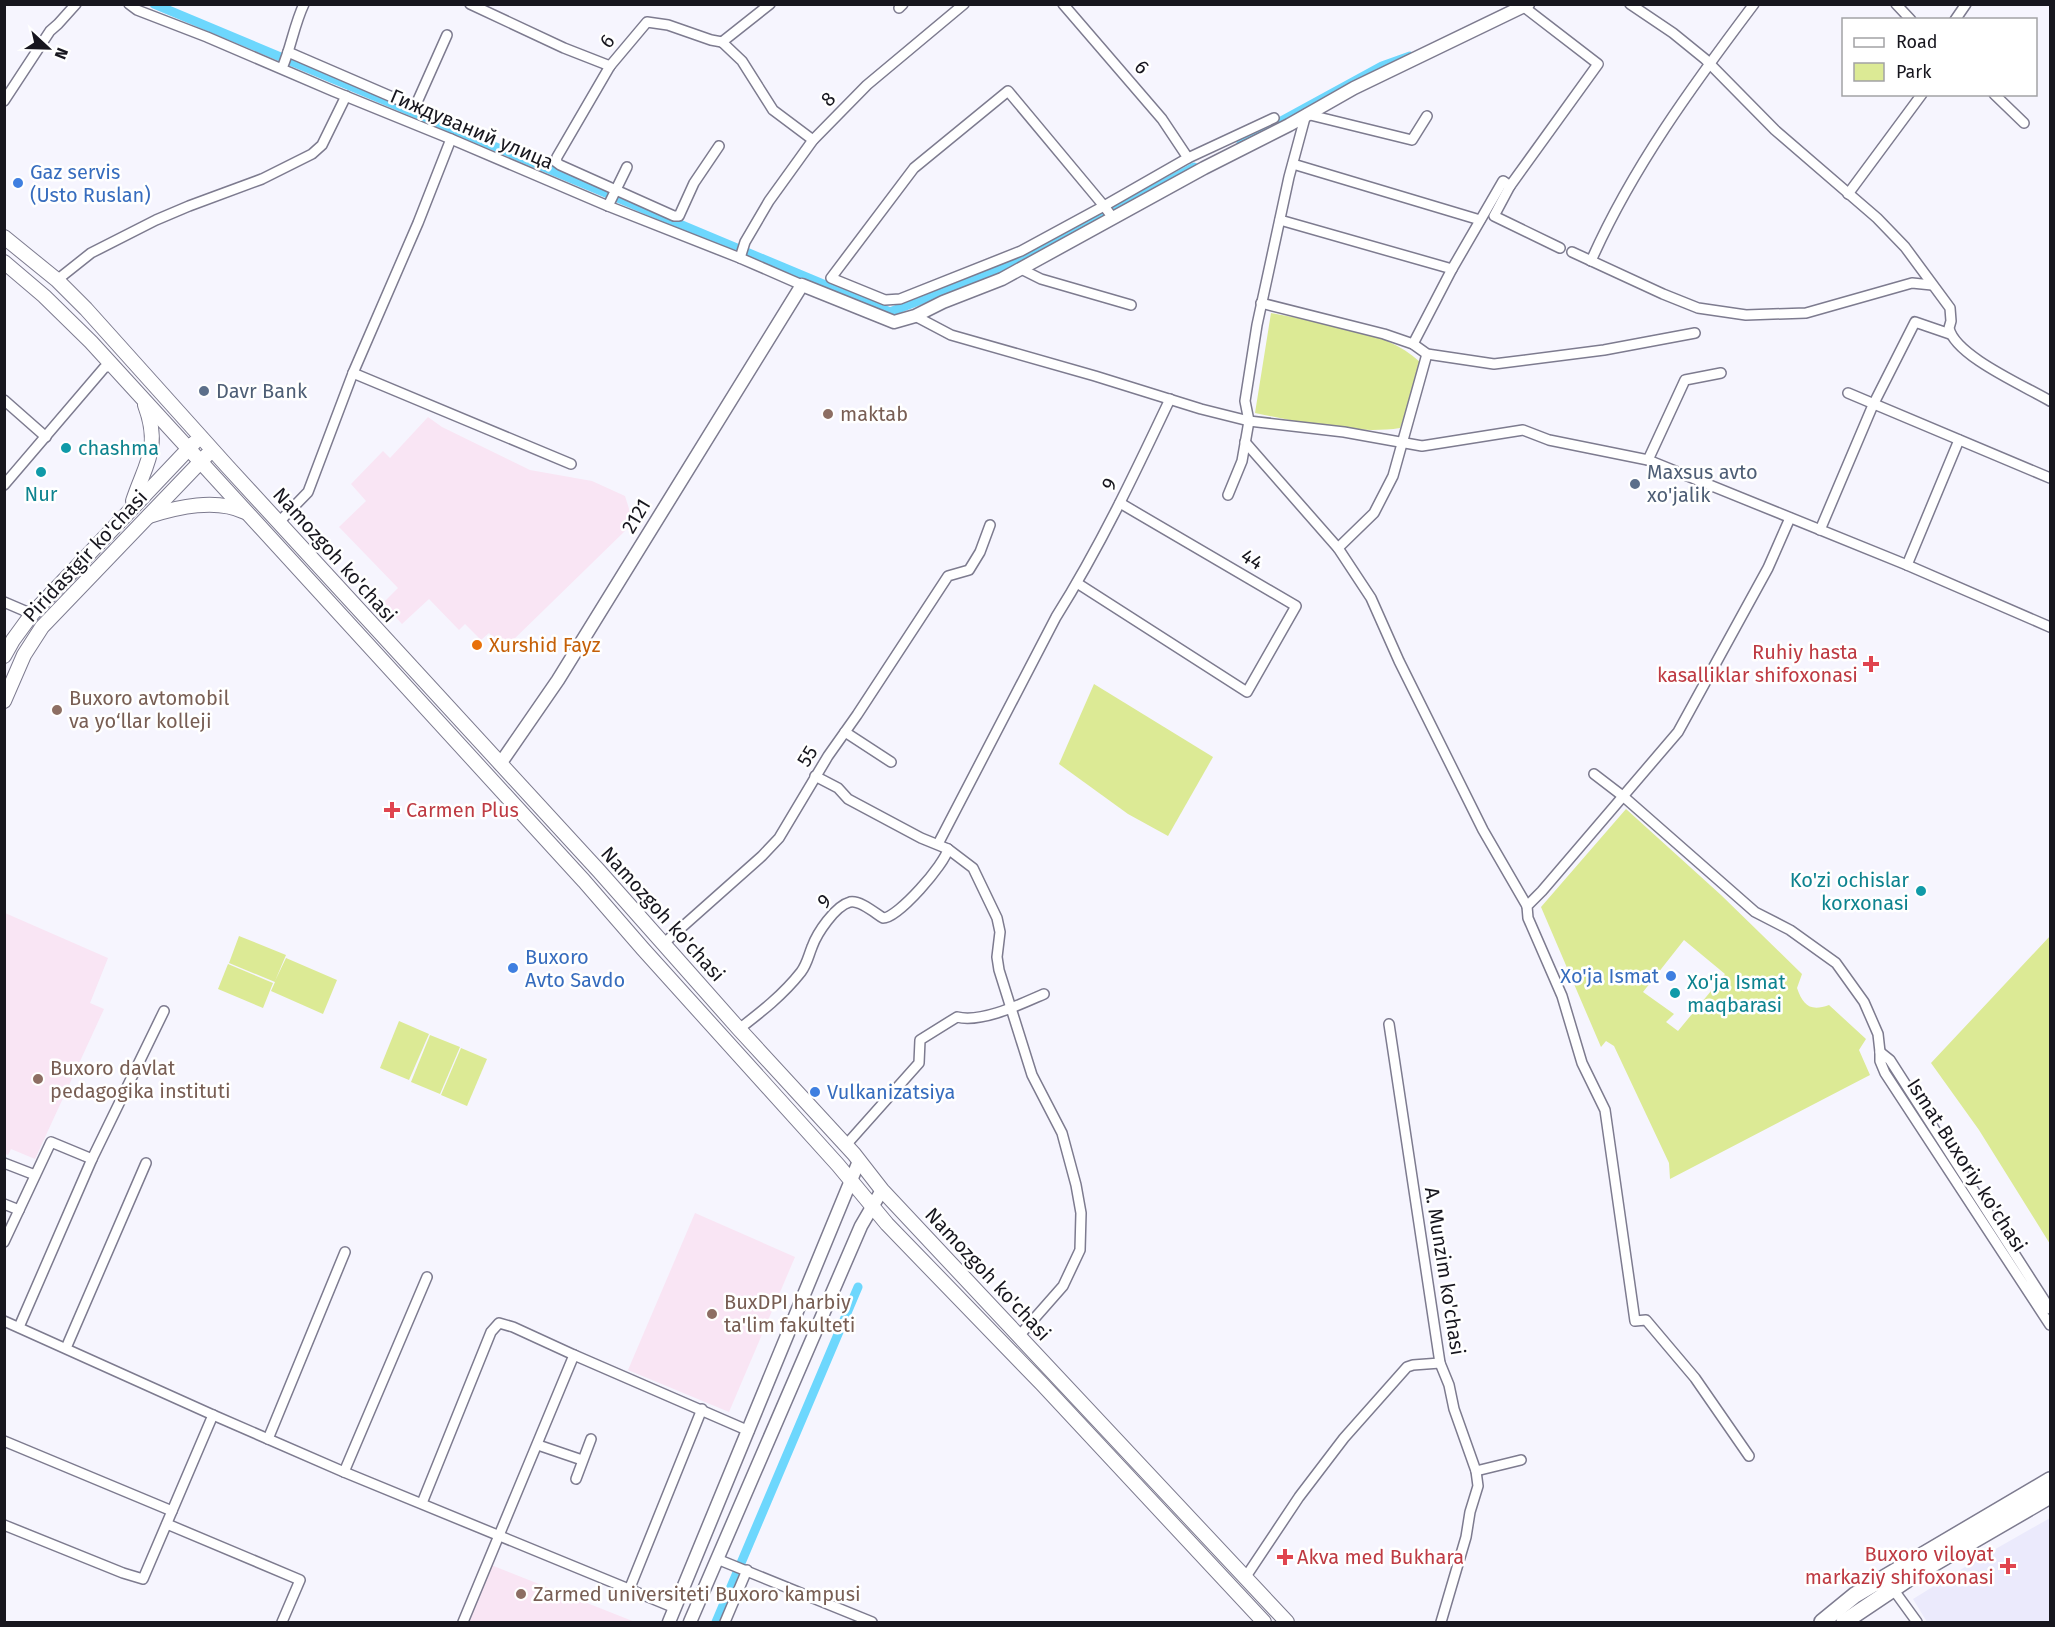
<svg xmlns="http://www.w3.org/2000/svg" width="2055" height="1627" font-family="'Fira Sans',sans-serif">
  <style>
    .built { fill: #ebeafc }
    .education { fill: #f9e5f4 }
    .green { fill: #dcea95; fill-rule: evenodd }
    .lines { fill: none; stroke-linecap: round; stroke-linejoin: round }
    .canal { stroke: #6dd7fd; stroke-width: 9 }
    .minor-casing { stroke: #7d7b8f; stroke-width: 12 }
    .tertiary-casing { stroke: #7d7b8f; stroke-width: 15 }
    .secondary-casing { stroke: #7d7b8f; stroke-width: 16 }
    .primary-casing { stroke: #7d7b8f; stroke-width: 18 }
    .minor { stroke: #fff; stroke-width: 9 }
    .tertiary { stroke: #fff; stroke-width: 12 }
    .secondary { stroke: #fff; stroke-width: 14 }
    .primary { stroke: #fff; stroke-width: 15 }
    .shop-dot { fill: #3f7fe0; stroke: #fff; stroke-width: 2 }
    .service-dot { fill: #5c6f8a; stroke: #fff; stroke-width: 2 }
    .education-dot { fill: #8d6e63; stroke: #fff; stroke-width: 2 }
    .culture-dot { fill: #0f9aa8; stroke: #fff; stroke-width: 2 }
    .food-dot { fill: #e8710a; stroke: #fff; stroke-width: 2 }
    .health-dot { fill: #e0444e; stroke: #fff; stroke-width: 2 }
    .labels { text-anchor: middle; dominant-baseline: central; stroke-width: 5; stroke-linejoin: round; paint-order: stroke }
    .street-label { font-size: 20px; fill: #17161e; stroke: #fff }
    .shop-label { font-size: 20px; fill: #366cbe; stroke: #fff; text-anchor: start }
    .service-label { font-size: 20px; fill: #4e5e75; stroke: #fff; text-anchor: start }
    .education-label { font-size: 20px; fill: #785e54; stroke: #fff; text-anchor: start }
    .culture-label { font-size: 20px; fill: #0d838f; stroke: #fff; text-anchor: start }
    .food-label { font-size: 20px; fill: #c56008; stroke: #fff; text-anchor: start }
    .health-label { font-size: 20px; fill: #be3a42; stroke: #fff; text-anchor: end }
  </style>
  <rect width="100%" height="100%" fill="#f6f5fe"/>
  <polygon class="built" points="2050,1518 2050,1622 1927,1622 1913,1599 1978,1559"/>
  <g class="education">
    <polygon points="428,417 442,427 530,470 592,481 625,496 631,515 628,528 504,649 489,633 481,640 465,624 459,630 429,599 402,624 383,603 398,588 339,527 366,501 351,484 383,451 390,458"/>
    <polygon points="5,913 108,958 90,1003 104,1009 35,1159 11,1149 8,1155 5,1154"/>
    <polygon points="695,1213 795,1257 729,1412 628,1370"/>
    <polygon points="491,1565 635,1622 469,1622"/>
  </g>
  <g class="green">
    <path d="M 1271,313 C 1319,323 1384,328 1420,362 L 1419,375 L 1400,428 C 1356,435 1299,422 1255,413 Z"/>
    <polygon points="1094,684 1213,757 1168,836 1128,814 1059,764"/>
    <path d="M 1626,809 L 1721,895 L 1802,974 L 1797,988 C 1803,1005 1810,1012 1829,1005 L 1866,1039 L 1859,1050 L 1870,1075 L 1670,1179 L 1669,1163 L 1614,1046 L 1606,1041 L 1601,1047 L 1541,907 ZM 1684,940 L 1725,974 L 1678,1031 L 1666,1022 L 1674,1014 L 1643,992 Z"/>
    <polygon points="239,936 286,955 275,981 286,958 337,980 323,1014 271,991 275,982 229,963"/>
    <polygon points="2050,936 2050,1244 1979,1130 1931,1063"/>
    <polygon points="228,964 273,983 263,1008 218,989"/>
    <polygon points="399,1021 429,1034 409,1080 380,1068"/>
    <polygon points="430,1035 460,1047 440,1094 411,1082"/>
    <polygon points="461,1048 487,1059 467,1106 441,1095"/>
  </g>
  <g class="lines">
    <g class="canal">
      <polyline points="154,4 890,312 998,270 1103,217 1194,167"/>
      <polyline points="1241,143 1382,66 1410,56"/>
      <polyline points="716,1622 858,1287"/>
    </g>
    <g class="minor-casing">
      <g id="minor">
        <polyline points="129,4 137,10 207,37 333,91 451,139 608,206 740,258 802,285"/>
        <polyline points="470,4 564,48 610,66"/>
        <polyline points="1063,4 1162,119 1188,158"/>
        <path d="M 1630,4 L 1673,33 L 1705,59 L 1775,130 L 1877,218 L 1905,247 L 1950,308 L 1951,321 L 1949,328 C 1955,356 2025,386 2050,401"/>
        <polyline points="1896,4 1911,20"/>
        <polyline points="899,8 903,4"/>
        <polyline points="1955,20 1966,4"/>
        <polyline points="722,42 742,61 773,110 813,140"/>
        <polyline points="288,52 413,106 418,100 447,35"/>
        <path d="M 282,68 C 291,48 294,25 304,4"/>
        <polygon points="1008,91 1104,206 1021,251 900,299 885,300 831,278 914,168"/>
        <polyline points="1994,94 2024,123"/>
        <polyline points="4,101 50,31 58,24 76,4"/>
        <polyline points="719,146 694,183 679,216 674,216 560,165 556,162 557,157 610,66 647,22 668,25 711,40 722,42 770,4"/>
        <polyline points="1293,164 1480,220"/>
        <polyline points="1510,186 1494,216 1560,248"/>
        <polyline points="1848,194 1922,94"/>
        <polyline points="608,206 627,167"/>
        <polyline points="1113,218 1104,206 1188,158 1274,118"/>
        <polyline points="1280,220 1452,269"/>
        <polyline points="1572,252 1663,294 1698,308 1746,315 1806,313 1912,283 1932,285"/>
        <polyline points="740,258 745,242 769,201 813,140 867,85 964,4"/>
        <path d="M 1591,261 C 1632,168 1693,85 1754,4"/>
        <polyline points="1021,269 1041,279 1131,305"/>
        <polyline points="57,280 91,253 156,220 189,206 262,179 312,154 322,145 346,96"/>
        <polyline points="1261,303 1384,334 1413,344 1427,354 1494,364 1604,350 1695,333"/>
        <polyline points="915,316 951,335 1095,376 1201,409 1249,421 1344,432 1422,446 1523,430 1549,440 1648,460 1907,565 2050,627"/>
        <polyline points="1413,344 1452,269 1503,181 1510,186 1598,64 1524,7"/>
        <polyline points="353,373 571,464"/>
        <polyline points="1848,393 2050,478"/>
        <polyline points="4,400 46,437"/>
        <polyline points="1245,442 1338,548 1371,598 1399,661 1483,830 1527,906"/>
        <polyline points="1648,460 1685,380 1721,373"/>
        <polyline points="4,485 104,368 112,365"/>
        <polyline points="1228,495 1242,461 1249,421 1245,401 1257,325 1289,177 1306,114 1412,140 1427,116"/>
        <polyline points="279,522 308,492 353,373 418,223 451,139"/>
        <polyline points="1820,530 1873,405 1915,322 1950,334"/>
        <polyline points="1338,548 1374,513 1393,476 1427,354"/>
        <polyline points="1907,565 1959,440"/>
        <polyline points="1077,583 1247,692 1296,606 1120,503"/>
        <polyline points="4,602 32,614"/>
        <polyline points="845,732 891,762"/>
        <polyline points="1594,774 1624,797 1755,912 1790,930 1836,963 1864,1002 1878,1034 1880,1052"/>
        <polyline points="815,776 838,788 848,799 921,838 948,849 973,868 997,918 1000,932 997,957 999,970 1032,1075 1062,1133 1076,1185 1081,1213 1080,1250 1063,1286 1019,1336"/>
        <path d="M 938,844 L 1056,617 C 1100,547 1135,473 1170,399"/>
        <polyline points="663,944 762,856 779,838 828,756 857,715 948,576 969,570 980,552 990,525"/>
        <polyline points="1389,1024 1440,1363 1449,1385 1454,1409 1476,1471 1478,1486 1470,1512 1466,1537 1441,1622"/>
        <path d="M 739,1029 C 761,1012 783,995 801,972 C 807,964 808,957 812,947 C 817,933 835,906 850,902 C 860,900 875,913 883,918 C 898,918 945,864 948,849"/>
        <path d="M 846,1145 L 919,1063 L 920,1040 L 957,1017 C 982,1023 1021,1004 1044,994"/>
        <polyline points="4,1163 35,1175"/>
        <polyline points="4,1204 19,1210"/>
        <polyline points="4,1242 51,1142 92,1159"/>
        <polyline points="2050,1309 1890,1060 1880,1052 1880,1061 1885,1073 2050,1325"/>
        <polyline points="4,1321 213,1415 344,1472 675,1608"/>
        <polyline points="19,1327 92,1159 164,1011"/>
        <polyline points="66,1348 146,1163"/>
        <polyline points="268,1439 345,1252"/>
        <polyline points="4,1441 172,1511"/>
        <polyline points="538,1445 582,1460"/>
        <polyline points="1749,1456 1695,1378 1646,1320 1635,1321 1605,1110 1582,1063 1562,996 1528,918 1527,906 1542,891 1678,732 1768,568 1790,518"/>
        <polyline points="1476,1471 1521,1460"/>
        <polyline points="344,1472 427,1277"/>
        <polyline points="576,1479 591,1439"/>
        <polyline points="422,1503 491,1332 499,1323 513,1327 574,1355"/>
        <polyline points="167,1524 300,1580 282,1622"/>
        <polyline points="4,1525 123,1573 143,1579 213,1415"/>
        <polyline points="717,1559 872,1622"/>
        <polyline points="1245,1578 1299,1497 1344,1438 1407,1367 1413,1365 1440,1363"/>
        <polyline points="1893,1589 1917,1622"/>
        <polyline points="629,1590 702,1409"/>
        <polyline points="463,1622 574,1355 749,1431"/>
        <polyline points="725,1622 747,1570"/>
      </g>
    </g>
    <g class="tertiary-casing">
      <g id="tertiary">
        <polyline points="500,764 558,680 802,285 894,322 915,316 943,302 1002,279 1204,168 1289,125 1354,88 1528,4"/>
        <polyline points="669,1622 859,1161"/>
        <polyline points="690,1622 861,1226 882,1190"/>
      </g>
    </g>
    <g class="secondary-casing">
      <g id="secondary">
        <polyline points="4,237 57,280 86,309 227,466 599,871 739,1029 854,1154 882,1190 1287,1622"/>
        <polyline points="4,262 44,296 91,342 584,881 643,949 838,1165 887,1224 1042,1384 1264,1622"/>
        <path d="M 133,501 C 146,462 161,448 145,405"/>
        <path d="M 149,516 C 178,507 216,498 245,512"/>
        <polyline points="4,656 13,640 32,614 194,443"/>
        <polyline points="4,701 24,655 42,627 207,455"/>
      </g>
    </g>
    <g class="primary-casing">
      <g id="primary">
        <polyline points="1822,1622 1855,1595 2050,1480"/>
        <polyline points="1844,1622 1914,1575 2050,1496"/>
      </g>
    </g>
    <use href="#minor" class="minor"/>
    <use href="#tertiary" class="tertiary"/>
    <use href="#secondary" class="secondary"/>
    <use href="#primary" class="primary"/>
  </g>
  <g class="shop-dot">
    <circle cx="18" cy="183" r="6"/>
    <circle cx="513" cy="968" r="6"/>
    <circle cx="1671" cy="976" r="6"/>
    <circle cx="815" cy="1092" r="6"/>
  </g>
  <g class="service-dot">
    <circle cx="204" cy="391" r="6"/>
    <circle cx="1635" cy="484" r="6"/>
  </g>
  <g class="education-dot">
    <circle cx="828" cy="414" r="6"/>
    <circle cx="57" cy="710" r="6"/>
    <circle cx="38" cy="1079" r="6"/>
    <circle cx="712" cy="1314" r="6"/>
    <circle cx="521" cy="1594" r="6"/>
  </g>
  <g class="culture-dot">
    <circle cx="66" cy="448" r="6"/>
    <circle cx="41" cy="472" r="6"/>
    <circle cx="1921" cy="891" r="6"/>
    <circle cx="1675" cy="993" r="6"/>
  </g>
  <circle class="food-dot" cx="477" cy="645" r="6"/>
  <g class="health-dot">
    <path d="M1868 655h6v6h6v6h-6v6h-6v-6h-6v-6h6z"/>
    <path d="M389 801h6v6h6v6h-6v6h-6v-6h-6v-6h6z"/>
    <path d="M1282 1548h6v6h6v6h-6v6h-6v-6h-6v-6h6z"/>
    <path d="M2005 1557h6v6h6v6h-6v6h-6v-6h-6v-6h6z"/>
  </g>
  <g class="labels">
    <g class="street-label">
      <text transform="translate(607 41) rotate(-51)">6</text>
      <text transform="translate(1142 67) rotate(49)">6</text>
      <text transform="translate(828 99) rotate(-45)">8</text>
      <text transform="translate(472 129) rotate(23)">Гиждуваний улица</text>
      <text transform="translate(1109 484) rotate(-64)">9</text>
      <text transform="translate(636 516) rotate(-59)">2121</text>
      <text transform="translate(335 555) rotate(48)">Namozgoh ko'chasi</text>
      <text transform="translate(85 556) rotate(-47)">Piridastgir ko'chasi</text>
      <text transform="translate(1252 559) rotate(31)">44</text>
      <text transform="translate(807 756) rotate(-58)">55</text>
      <text transform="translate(824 901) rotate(-43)">9</text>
      <text transform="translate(663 914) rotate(48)">Namozgoh ko'chasi</text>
      <text transform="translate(1967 1165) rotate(57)">Ismat Buxoriy ko'chasi</text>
      <text transform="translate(1445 1271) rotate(81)">A. Munzim ko'chasi</text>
      <text transform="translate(988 1274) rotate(47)">Namozgoh ko'chasi</text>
    </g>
    <g class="shop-label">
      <text x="30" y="172">Gaz servis<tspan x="30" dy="23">(Usto Ruslan)</tspan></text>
      <text x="525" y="957">Buxoro<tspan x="525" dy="23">Avto Savdo</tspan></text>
      <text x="1659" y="976" text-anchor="end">Xo'ja Ismat</text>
      <text x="827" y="1092">Vulkanizatsiya</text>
    </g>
    <g class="service-label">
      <text x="216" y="391">Davr Bank</text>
      <text x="1647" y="472">Maxsus avto<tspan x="1647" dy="23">xo'jalik</tspan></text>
    </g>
    <g class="education-label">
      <text x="840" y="414">maktab</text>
      <text x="69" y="698">Buxoro avtomobil<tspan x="69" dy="23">va yo‘llar kolleji</tspan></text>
      <text x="50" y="1068">Buxoro davlat<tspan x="50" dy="23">pedagogika instituti</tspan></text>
      <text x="724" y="1302">BuxDPI harbiy<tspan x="724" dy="23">ta'lim fakulteti</tspan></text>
      <text x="533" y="1594">Zarmed universiteti Buxoro kampusi</text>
    </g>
    <g class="culture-label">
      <text x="78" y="448">chashma</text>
      <text x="41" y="494" text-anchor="middle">Nur</text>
      <text x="1909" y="880" text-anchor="end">Ko'zi ochislar<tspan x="1909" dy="23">korxonasi</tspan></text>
      <text x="1687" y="982">Xo'ja Ismat<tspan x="1687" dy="23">maqbarasi</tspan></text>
    </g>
    <g class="food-label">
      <text x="489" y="645">Xurshid Fayz</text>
    </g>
    <g class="health-label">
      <text x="1858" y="652">Ruhiy hasta<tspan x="1858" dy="23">kasalliklar shifoxonasi</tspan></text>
      <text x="406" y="810" text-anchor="start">Carmen Plus</text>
      <text x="1994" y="1554">Buxoro viloyat<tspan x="1994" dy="23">markaziy shifoxonasi</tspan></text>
      <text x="1297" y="1557" text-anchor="start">Akva med Bukhara</text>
    </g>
  </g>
  <rect width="2055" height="1627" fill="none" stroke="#17161e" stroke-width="12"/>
  <rect x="1842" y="18" width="195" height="78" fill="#ffffff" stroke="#a2a2a5" stroke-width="1.5"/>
  <rect x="1854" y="38" width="30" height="9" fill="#ffffff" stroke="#a2a2a5" stroke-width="1.5"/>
  <text x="1896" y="48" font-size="18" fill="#17161e">Road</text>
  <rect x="1854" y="63" width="30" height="18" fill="#dcea95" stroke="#a2a2a5" stroke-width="1.5"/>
  <text x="1896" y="78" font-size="18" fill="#17161e">Park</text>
  <g transform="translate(48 48) rotate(112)" stroke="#ffffff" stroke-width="4.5" paint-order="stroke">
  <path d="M0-4.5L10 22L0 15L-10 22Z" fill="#17161e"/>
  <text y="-9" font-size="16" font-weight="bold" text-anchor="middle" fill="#17161e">N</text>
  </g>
</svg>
